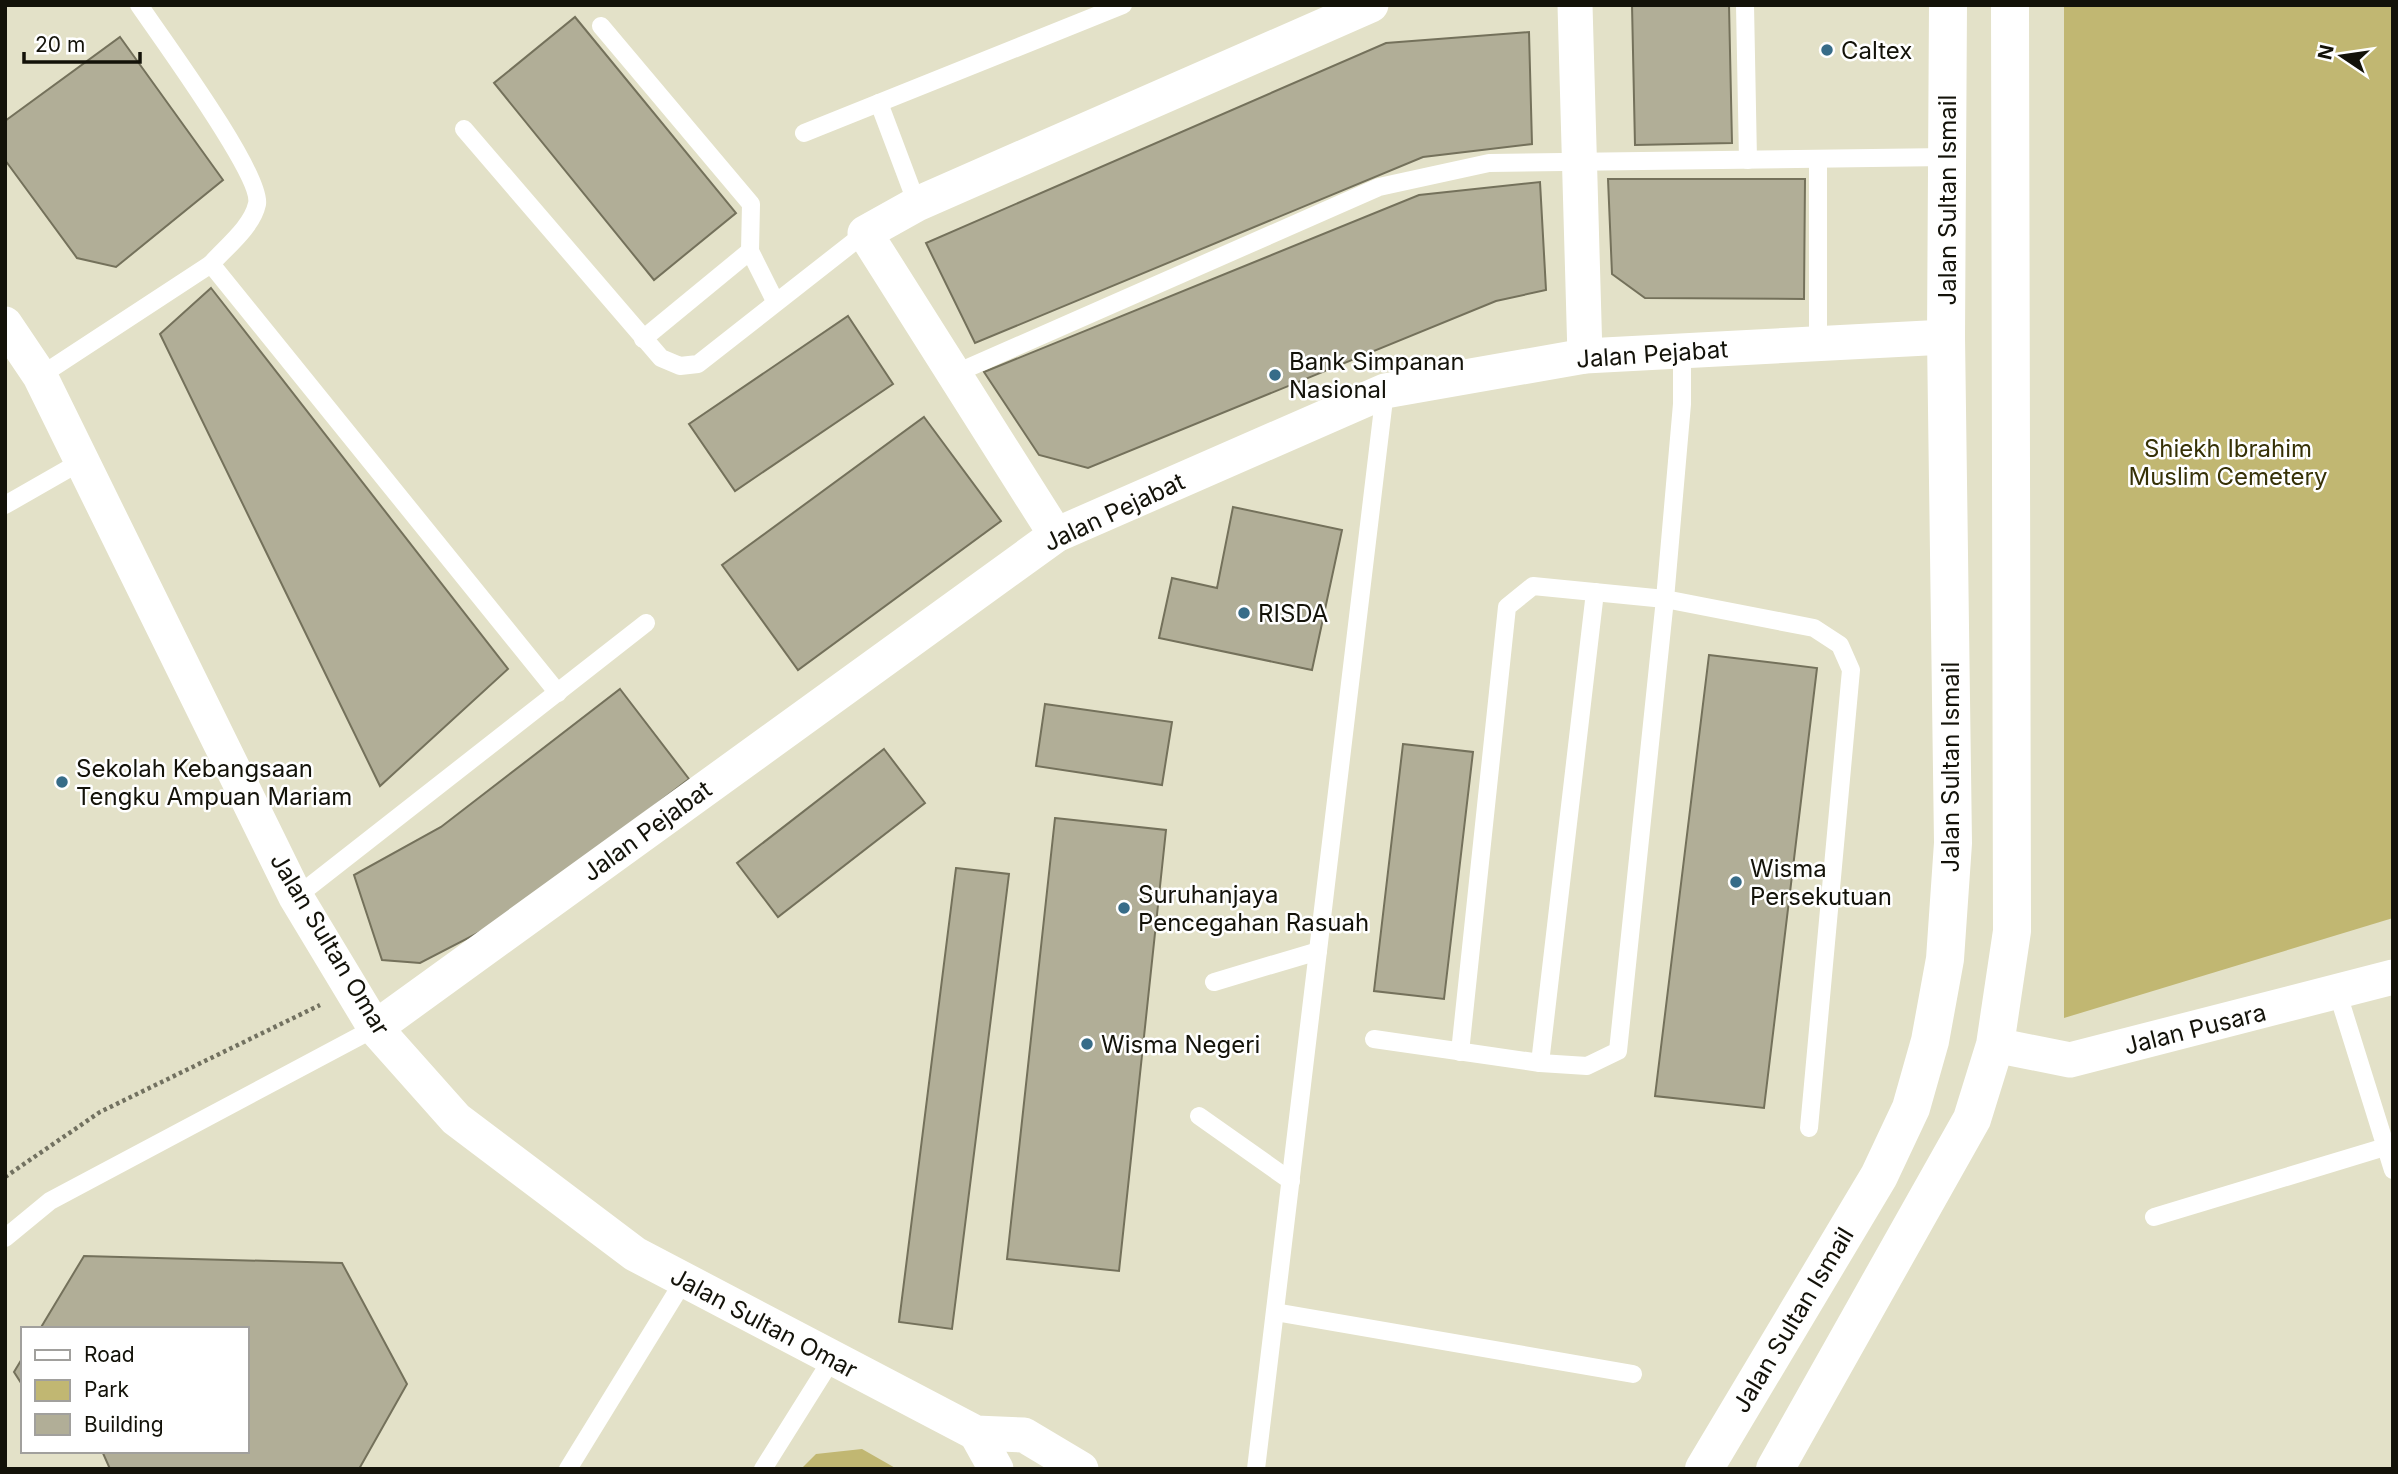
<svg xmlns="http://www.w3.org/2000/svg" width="2398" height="1474" font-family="Inter,sans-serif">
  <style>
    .green { fill: #c1b772 }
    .building { fill: #b1ae97; stroke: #74715b; stroke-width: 2 }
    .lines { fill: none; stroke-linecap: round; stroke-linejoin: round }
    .path { stroke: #727160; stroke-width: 4.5; stroke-dasharray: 3.5 3.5; stroke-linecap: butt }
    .lane { stroke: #fff; stroke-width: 18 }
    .street { stroke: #fff; stroke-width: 35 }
    .secondary { stroke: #fff; stroke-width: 38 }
    .poi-dot { fill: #376c88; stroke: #fff; stroke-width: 2.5 }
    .labels { text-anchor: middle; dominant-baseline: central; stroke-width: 5; stroke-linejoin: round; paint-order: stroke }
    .poi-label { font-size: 24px; fill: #131209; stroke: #fff; text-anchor: start }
    .street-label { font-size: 24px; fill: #131209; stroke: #fff }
    .park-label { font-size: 24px; fill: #363106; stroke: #fff }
  </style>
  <rect width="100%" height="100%" fill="#e3e1c8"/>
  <g class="green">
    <polygon points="2064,5 2393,5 2393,918 2064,1018"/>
    <polygon points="862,1449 897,1469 801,1469 816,1454"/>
  </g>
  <g class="building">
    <polygon points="1632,5 1729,5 1732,143 1635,145"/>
    <polygon points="575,17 736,213 654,280 494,83"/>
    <polygon points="1529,32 1532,144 1423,157 975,343 926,243 1386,43"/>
    <polygon points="120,37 223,180 116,267 77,258 5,160 5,121"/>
    <polygon points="1608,179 1805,179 1804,299 1645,298 1612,274"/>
    <polygon points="1540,182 1546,290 1496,301 1088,468 1039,455 984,372 1419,195"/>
    <polygon points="211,288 508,669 380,786 160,334"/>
    <polygon points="848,316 893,384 735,491 689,424"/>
    <polygon points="924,417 1001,521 798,670 722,565"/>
    <polygon points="1233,507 1342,530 1312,670 1159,638 1172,578 1217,588"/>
    <polygon points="1709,655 1817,668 1764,1108 1655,1096"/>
    <polygon points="620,689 689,779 509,917 420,963 382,960 354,875 441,827"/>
    <polygon points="1045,704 1172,722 1162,785 1036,766"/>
    <polygon points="1403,744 1473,752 1444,999 1374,991"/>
    <polygon points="884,749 925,803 778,917 737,863"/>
    <polygon points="1055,818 1166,830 1119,1271 1007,1259"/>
    <polygon points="956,868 1009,874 952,1329 899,1322"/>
    <polygon points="84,1256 342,1263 407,1384 359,1469 110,1469 102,1451 247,1451 247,1329 40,1329"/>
    <polygon points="23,1357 23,1386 14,1372"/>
  </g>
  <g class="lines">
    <polyline class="path" points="5,1177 100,1112 320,1005"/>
    <g class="lane">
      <path d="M 139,5 C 160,36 263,176 257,204 C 252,227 226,247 211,264"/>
      <polyline points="1745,5 1748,160"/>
      <polyline points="601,26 751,204 750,251 775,301"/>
      <polyline points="879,103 917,204"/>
      <polyline points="464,129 661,358 680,366 698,364 865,233"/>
      <polyline points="804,133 1123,5"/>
      <polyline points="643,339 750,251"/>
      <polyline points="1818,343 1818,159"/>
      <polyline points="954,374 1379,187 1489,163 1947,157"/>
      <polyline points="40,376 211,264 558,693"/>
      <polyline points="5,505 82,461"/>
      <polyline points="296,897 646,623"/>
      <polyline points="1214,982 1318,951"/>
      <polyline points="2338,994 2393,1170"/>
      <polyline points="1374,1039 1540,1063 1587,1066 1618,1051 1665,599 1682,404 1682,350"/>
      <polyline points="1460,1052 1507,607 1533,586 1665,599 1814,628 1840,645 1851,670 1809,1128"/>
      <polyline points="1540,1063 1595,592"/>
      <polyline points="1199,1116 1291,1181"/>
      <polyline points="2154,1217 2385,1147"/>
      <polyline points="5,1238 50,1201 375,1028"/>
      <polyline points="1275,1312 1633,1374"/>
      <polyline points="568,1469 683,1282"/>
      <polyline points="763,1469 832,1359"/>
      <polyline points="1256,1469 1385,391"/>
    </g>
    <g class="street">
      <polyline points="1575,5 1585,356"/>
      <polyline points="5,324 40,376 296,897 375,1028 456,1119 635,1254 976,1433 1024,1435 1081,1469"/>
      <polyline points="1056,535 865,233 917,204 1371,5"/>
      <polyline points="375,1028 1056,535 1385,391 1585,356 1946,337"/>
      <polyline points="1995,1045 2070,1060 2393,977"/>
      <polyline points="976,1433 996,1469"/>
    </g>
    <g class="secondary">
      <polyline points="1704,1469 1879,1176 1911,1108 1930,1041 1945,959 1953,843 1946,337 1948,5"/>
      <polyline points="1775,1469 1972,1119 1995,1045 2012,931 2010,5"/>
    </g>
  </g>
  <g class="poi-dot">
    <circle cx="1827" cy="50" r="7"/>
    <circle cx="1275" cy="375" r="7"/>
    <circle cx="1244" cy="613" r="7"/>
    <circle cx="62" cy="782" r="7"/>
    <circle cx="1736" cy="882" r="7"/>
    <circle cx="1124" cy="908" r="7"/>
    <circle cx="1087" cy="1044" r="7"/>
  </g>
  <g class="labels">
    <g class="poi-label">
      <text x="1841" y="50">Caltex</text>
      <text x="1289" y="361">Bank Simpanan<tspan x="1289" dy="28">Nasional</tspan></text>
      <text x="1258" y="613">RISDA</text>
      <text x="76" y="768">Sekolah Kebangsaan<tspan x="76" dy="28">Tengku Ampuan Mariam</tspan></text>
      <text x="1750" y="868">Wisma<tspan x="1750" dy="28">Persekutuan</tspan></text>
      <text x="1138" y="894">Suruhanjaya<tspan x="1138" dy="28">Pencegahan Rasuah</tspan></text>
      <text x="1101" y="1044">Wisma Negeri</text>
    </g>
    <g class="street-label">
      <text transform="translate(1947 200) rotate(-90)">Jalan Sultan Ismail</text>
      <text transform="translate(1652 354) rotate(-4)">Jalan Pejabat</text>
      <text transform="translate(1114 512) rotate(-25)">Jalan Pejabat</text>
      <text transform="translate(1950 767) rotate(-90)">Jalan Sultan Ismail</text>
      <text transform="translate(647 831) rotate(-36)">Jalan Pejabat</text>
      <text transform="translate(330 944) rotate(59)">Jalan Sultan Omar</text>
      <text transform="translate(2195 1029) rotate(-14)">Jalan Pusara</text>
      <text transform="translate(1793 1320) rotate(-59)">Jalan Sultan Ismail</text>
      <text transform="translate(764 1323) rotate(28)">Jalan Sultan Omar</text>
    </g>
    <g class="park-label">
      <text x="2228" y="448">Shiekh Ibrahim<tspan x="2228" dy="28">Muslim Cemetery</tspan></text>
    </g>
  </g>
  <rect width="2398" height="1474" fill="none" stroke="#131209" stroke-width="14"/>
  <rect x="21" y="1327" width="228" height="126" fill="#ffffff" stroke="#a1a09d" stroke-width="2"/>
  <rect x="35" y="1350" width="35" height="10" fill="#ffffff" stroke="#a1a09d" stroke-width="2"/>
  <text x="84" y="1362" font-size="21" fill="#131209">Road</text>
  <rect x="35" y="1380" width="35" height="21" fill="#c1b772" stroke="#a1a09d" stroke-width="2"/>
  <text x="84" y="1397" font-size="21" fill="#131209">Park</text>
  <rect x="35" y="1414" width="35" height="21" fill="#b1ae97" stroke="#a1a09d" stroke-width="2"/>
  <text x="84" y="1432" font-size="21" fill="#131209">Building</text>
  <g transform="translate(2342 56) rotate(283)" stroke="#ffffff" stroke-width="5" paint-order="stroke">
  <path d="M0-5L12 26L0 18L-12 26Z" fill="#131209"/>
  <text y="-10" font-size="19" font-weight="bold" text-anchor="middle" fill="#131209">N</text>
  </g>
  <path d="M24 52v10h116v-10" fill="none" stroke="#131209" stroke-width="3.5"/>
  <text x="35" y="52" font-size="21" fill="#131209" stroke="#ffffff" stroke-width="5" paint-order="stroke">20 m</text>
</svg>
